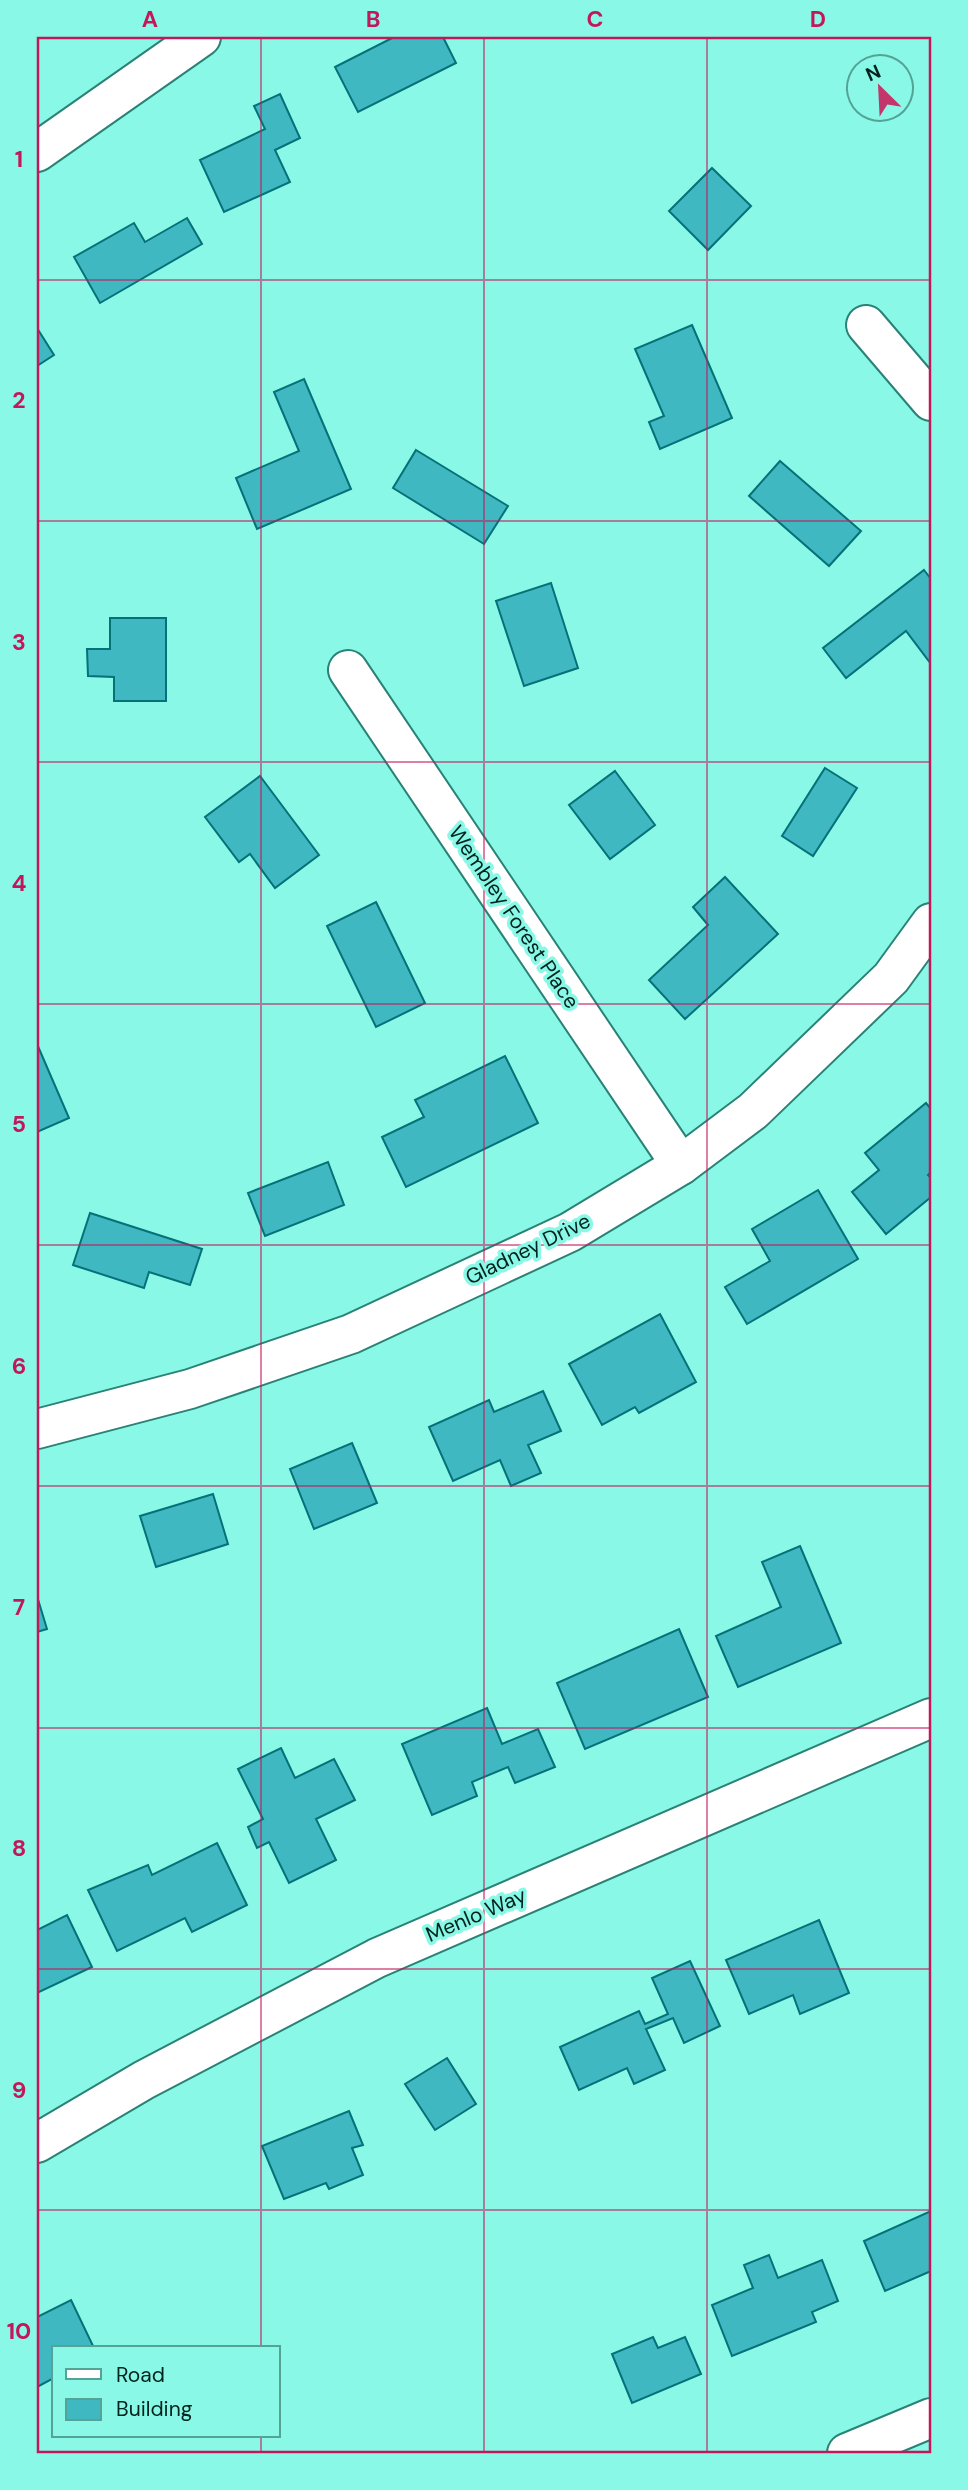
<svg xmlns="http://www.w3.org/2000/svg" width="968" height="2490" font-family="'DM Sans',sans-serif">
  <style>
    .building { fill: #3fb8c1; stroke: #057178; stroke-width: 2 }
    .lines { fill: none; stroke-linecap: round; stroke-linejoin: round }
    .minor-casing { stroke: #2a8276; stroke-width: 42 }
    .minor { stroke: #fff; stroke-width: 38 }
    .grid { fill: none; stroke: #c2185b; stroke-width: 2; stroke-opacity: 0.55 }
    .labels { text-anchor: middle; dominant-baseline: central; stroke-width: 7; stroke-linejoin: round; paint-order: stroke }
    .street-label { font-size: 21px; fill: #00231e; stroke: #8af8e6 }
    .neatline { fill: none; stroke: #c2185b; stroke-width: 2.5 }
    .grid-label { font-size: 23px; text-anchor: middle; font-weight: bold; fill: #c2185b }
  </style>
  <rect width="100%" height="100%" fill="#8af8e6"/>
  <g class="building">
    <polygon points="394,37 443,37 456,63 358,112 335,67"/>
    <polygon points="280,94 300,138 275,150 290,182 224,212 200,160 265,129 254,106"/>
    <polygon points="712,168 751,206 708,250 669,211"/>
    <polygon points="187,218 202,244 100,303 74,257 134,223 145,242"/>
    <polygon points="692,325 732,418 660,449 649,422 664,416 635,349"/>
    <polygon points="37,328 54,355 37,366"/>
    <polygon points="304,379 351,489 257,529 236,478 299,451 274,392"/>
    <polygon points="416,450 508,506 484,544 393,488"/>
    <polygon points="780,461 861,531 829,566 749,496"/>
    <polygon points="924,570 931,579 931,664 906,631 846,678 823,648"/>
    <polygon points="551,583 578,668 524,686 496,601"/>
    <polygon points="110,618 166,618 166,701 114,701 114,677 88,676 87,649 110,649"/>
    <polygon points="825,768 857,788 813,856 782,836"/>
    <polygon points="615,771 655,825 610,859 569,805"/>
    <polygon points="260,776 319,855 275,888 250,854 239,862 205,817"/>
    <polygon points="725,877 778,934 685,1019 649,980 708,925 693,907"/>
    <polygon points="376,902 425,1003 376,1027 327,926"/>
    <polygon points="37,1044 69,1118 37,1132"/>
    <polygon points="505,1056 538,1123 406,1187 382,1137 424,1117 415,1100"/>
    <polygon points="926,1103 931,1109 931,1172 928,1175 931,1178 931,1197 886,1234 852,1192 879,1170 865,1153"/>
    <polygon points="328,1162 344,1205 265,1236 248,1193"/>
    <polygon points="818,1190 858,1259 747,1324 725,1287 770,1261 752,1229"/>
    <polygon points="90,1213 202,1249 190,1285 149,1272 144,1288 73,1265"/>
    <polygon points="660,1314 696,1382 639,1413 635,1407 602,1425 569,1364"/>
    <polygon points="543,1391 561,1431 528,1445 541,1473 511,1486 500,1460 453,1481 429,1427 489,1400 494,1412"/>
    <polygon points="352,1443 377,1503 314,1529 290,1469"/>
    <polygon points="213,1494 228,1544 156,1567 140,1516"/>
    <polygon points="800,1546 841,1643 738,1687 716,1636 781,1607 762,1562"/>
    <polygon points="37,1596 47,1629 37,1632"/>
    <polygon points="679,1629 708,1697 585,1749 557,1683"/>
    <polygon points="487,1708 502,1744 538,1729 555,1767 515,1783 508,1767 472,1782 477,1796 432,1815 402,1744"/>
    <polygon points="281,1748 295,1778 334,1759 355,1800 316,1819 336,1860 289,1883 269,1842 257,1848 248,1827 263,1819 238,1769"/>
    <polygon points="217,1843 247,1905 192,1932 185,1918 117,1951 88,1890 148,1865 152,1875"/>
    <polygon points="67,1915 92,1967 37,1993 37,1930"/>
    <polygon points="819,1920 849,1993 800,2014 793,1995 749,2014 726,1960"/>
    <polygon points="690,1961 720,2026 684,2043 673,2018 646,2029 665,2070 634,2084 627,2068 579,2090 560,2047 639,2011 645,2024 668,2014 652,1978"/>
    <polygon points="447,2058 476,2104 435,2130 405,2084"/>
    <polygon points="349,2111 363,2145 352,2148 363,2175 329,2189 326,2183 284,2199 262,2146"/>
    <polygon points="931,2211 931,2271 885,2291 864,2241"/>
    <polygon points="769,2255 778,2278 822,2260 838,2301 812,2312 816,2322 732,2356 712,2305 753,2288 744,2265"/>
    <polygon points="71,2300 94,2348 54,2348 54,2378 37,2387 37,2317"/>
    <polygon points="653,2337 658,2348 685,2337 701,2374 632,2403 612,2354"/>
  </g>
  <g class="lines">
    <g class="minor-casing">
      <g id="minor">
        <polyline points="37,152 201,37"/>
        <polyline points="866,325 931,401"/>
        <polyline points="348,670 681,1165"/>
        <polyline points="37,1429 190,1389 351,1334 570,1232 681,1165 753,1111 891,978 931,923"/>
        <polyline points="37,2143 144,2080 377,1958 931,1718"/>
        <polyline points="847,2453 931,2418"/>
      </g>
    </g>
    <use href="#minor" class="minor"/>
  </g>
  <path class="grid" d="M 261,37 L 261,2348M 484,37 L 484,2453M 707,37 L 707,2453M 37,280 L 931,280M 37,521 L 931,521M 37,762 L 931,762M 37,1004 L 931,1004M 37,1245 L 931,1245M 37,1486 L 931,1486M 37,1728 L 931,1728M 37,1969 L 931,1969M 37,2210 L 931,2210M 261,2436 L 261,2453"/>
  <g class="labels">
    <g class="street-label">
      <text transform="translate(514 917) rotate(56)">Wembley Forest Place</text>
      <text transform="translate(528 1249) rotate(-26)">Gladney Drive</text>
      <text transform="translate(476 1915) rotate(-23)">Menlo Way</text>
    </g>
  </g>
  <rect width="968" height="2490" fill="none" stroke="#8af8e6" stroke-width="77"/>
  <rect x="52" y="2346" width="228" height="91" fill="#8af8e6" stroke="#53a396" stroke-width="2"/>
  <rect x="66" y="2369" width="35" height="10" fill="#ffffff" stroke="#53a396" stroke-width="2"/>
  <text x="116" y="2382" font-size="21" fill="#00231e">Road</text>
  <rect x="66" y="2399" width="35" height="21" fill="#3fb8c1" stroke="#53a396" stroke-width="2"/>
  <text x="116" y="2416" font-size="21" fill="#00231e">Building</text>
  <g transform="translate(880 88) rotate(336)"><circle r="33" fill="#8af8e6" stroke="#53a396" stroke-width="2"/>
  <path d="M0-5L12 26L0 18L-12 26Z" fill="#c2366b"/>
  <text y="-10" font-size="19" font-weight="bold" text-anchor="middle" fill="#00231e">N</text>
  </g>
  <rect x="38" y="38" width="892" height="2414" class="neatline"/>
  <g class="grid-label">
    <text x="150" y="27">A</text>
    <text x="373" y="27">B</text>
    <text x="595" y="27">C</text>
    <text x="818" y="27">D</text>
    <text x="19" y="167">1</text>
    <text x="19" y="408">2</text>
    <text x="19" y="650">3</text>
    <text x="19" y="891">4</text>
    <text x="19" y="1132">5</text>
    <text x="19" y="1374">6</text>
    <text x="19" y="1615">7</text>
    <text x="19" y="1856">8</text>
    <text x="19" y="2098">9</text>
    <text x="19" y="2339">10</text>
  </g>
</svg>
